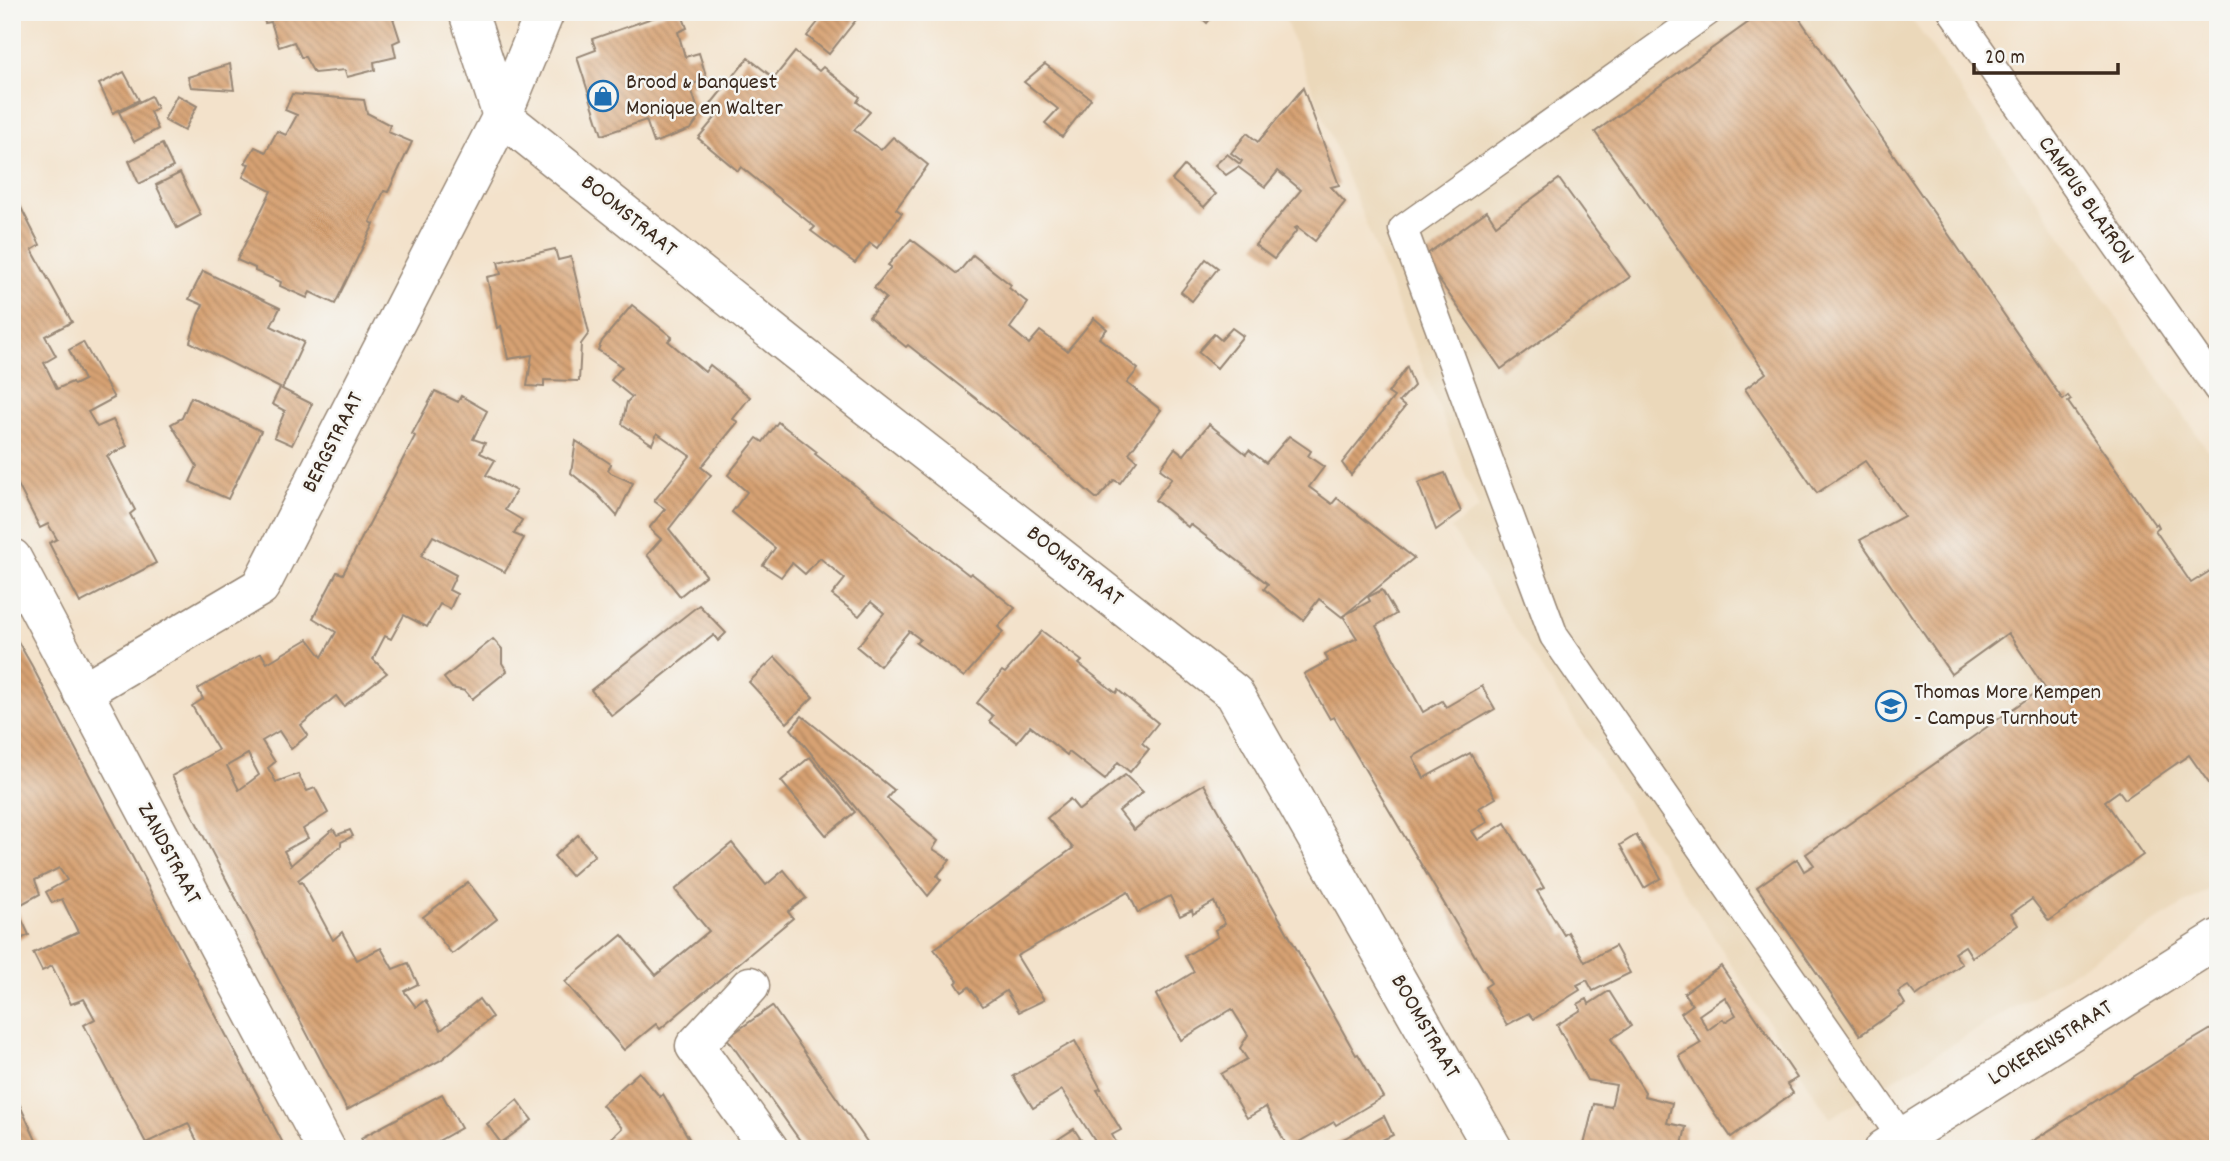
<svg xmlns="http://www.w3.org/2000/svg" width="2230" height="1161" font-family="Dekko,sans-serif">
  <style>
    .built { fill: #ebd8ba }
    .building { fill: url(#building-back-hatch); fill-rule: evenodd }
    .lines { fill: none; stroke-linecap: round; stroke-linejoin: round }
    .lane-casing { stroke: #978674; stroke-width: 31 }
    .street-casing { stroke: #978674; stroke-width: 41 }
    .lane { stroke: #fff; stroke-width: 28 }
    .street { stroke: #fff; stroke-width: 38 }
    .labels { text-anchor: middle; dominant-baseline: central; stroke-width: 5; stroke-linejoin: round; paint-order: stroke }
    .poi-label { font-size: 23px; fill: #3b2a1e; stroke: #f6f6f2; text-anchor: start }
    .street-label { font-size: 23px; fill: #3b2a1e; stroke: #f6f6f2 }
  </style>
  <defs>
    <pattern id="building-back-hatch" width="6" height="6" patternUnits="userSpaceOnUse" patternTransform="scale(1.75)"><rect width="6" height="6" fill="#d7a273"/><path d="M-1 5l2 2M0 0l6 6M5-1l2 2" fill="none" stroke="#b0845e"/></pattern>
  </defs>
  <rect width="100%" height="100%" fill="#f6f6f2"/>
  <filter id="ink" filterUnits="userSpaceOnUse"><feTurbulence type="fractalNoise" baseFrequency=".0143" numOctaves="2"/><feDisplacementMap in="SourceGraphic" scale="14" xChannelSelector="R" yChannelSelector="G"/><feConvolveMatrix kernelMatrix="1 2 1 2 8 2 1 2 1" color-interpolation-filters="sRGB"/></filter>
  <filter id="wash" filterUnits="userSpaceOnUse"><feTurbulence type="fractalNoise" baseFrequency=".00686" numOctaves="4" result="noise"/><feDisplacementMap in="SourceGraphic" scale="28" xChannelSelector="R" yChannelSelector="G"/><feGaussianBlur stdDeviation="1.57" result="paint"/><feColorMatrix in="noise" values="0 0 0 0 0 0 0 0 0 0 0 0 0 0 0 0 0 1.4 0 .05"/><feComposite in="paint" operator="in"/></filter>
  <g filter="url(#wash)">
    <rect width="100%" height="100%" fill="#f3e2cb"/>
    <polygon class="built" points="1282,12 1907,12 2218,465 2218,884 1830,1118 1451,528 1479,509"/>
    <g id="blocks">
      <g class="building">
        <polygon points="262,12 391,12 400,40 393,43 396,57 374,62 375,70 347,77 345,70 314,73 305,57 301,57 294,42 279,47 271,22 265,23"/>
        <polygon points="669,12 681,12 687,28 678,32 685,57 699,53 707,79 690,85 700,116 691,129 654,143 646,120 602,135 577,57 596,50 592,39"/>
        <polygon points="826,12 854,12 859,16 829,54 807,36"/>
        <polygon points="1195,12 1216,12 1207,23"/>
        <polygon points="1763,12 1795,12 2063,400 2068,396 2071,400 2068,402 2155,525 2157,523 2159,527 2155,530 2191,583 2218,566 2218,796 2189,755 2125,799 2119,791 2105,801 2143,855 2049,921 2032,899 2011,914 2018,925 1972,957 1965,946 1954,953 1962,964 1916,996 1908,986 1898,992 1905,1004 1860,1035 1757,887 1797,859 1804,871 1814,865 1806,854 2044,687 2008,633 1951,674 1860,540 1904,516 1865,461 1817,493 1745,389 1766,373 1595,132"/>
        <polygon points="795,52 819,71 823,67 860,97 857,102 870,112 854,130 881,150 893,137 928,165 896,209 902,213 877,248 870,243 855,263 811,231 815,227 779,198 741,167 738,171 698,138 715,118 706,110 748,58 774,78"/>
        <polygon points="230,64 234,90 191,87 188,77"/>
        <polygon points="1045,64 1091,99 1062,137 1045,123 1058,109 1024,82"/>
        <polygon points="124,72 139,100 113,113 99,84"/>
        <polygon points="1303,88 1339,185 1331,187 1345,202 1315,241 1297,227 1295,228 1297,230 1274,259 1255,245 1301,190 1278,171 1265,187 1238,167 1226,175 1215,165 1227,154 1240,164 1242,161 1231,153 1247,133 1258,142"/>
        <polygon points="292,94 364,100 367,113 390,125 388,132 412,142 388,192 384,191 370,222 374,224 335,304 310,292 307,298 280,286 281,282 255,271 255,268 237,260 271,191 243,177 249,164 245,163 255,147 266,152 277,131 286,135 297,115 285,110"/>
        <polygon points="177,95 197,106 184,131 164,120"/>
        <polygon points="151,96 157,108 150,112 158,129 134,142 119,112"/>
        <polygon points="162,144 173,167 139,184 129,161"/>
        <polygon points="1184,166 1216,194 1204,207 1172,180"/>
        <polygon points="180,173 201,215 177,228 156,185"/>
        <polygon points="1559,179 1630,277 1501,369 1423,257 1487,211 1496,225"/>
        <polygon points="12,190 40,245 32,250 72,322 45,336 56,356 44,363 57,389 72,382 74,385 84,380 69,350 83,342 114,398 88,412 97,427 113,420 127,446 107,456 135,510 130,514 156,563 80,603 49,543 57,539 48,524 40,528 12,473"/>
        <polygon points="911,239 957,274 973,255 1011,285 1009,288 1028,303 1010,328 1029,344 1040,331 1067,351 1094,318 1107,329 1099,338 1138,369 1127,383 1161,410 1129,453 1137,460 1120,483 1114,480 1097,499 1021,434 908,345 906,347 869,317 886,298 874,288 891,267 888,265"/>
        <polygon points="555,249 558,260 571,257 589,333 581,344 579,381 544,380 544,387 527,386 532,355 508,359 501,326 497,328 487,277 501,274 498,262"/>
        <polygon points="1206,259 1218,268 1192,301 1181,292"/>
        <polygon points="203,271 280,308 271,326 304,342 282,389 312,404 292,445 274,437 285,411 272,404 280,388 190,342 198,315 203,305 189,299"/>
        <polygon points="632,305 672,337 668,341 705,372 710,365 750,397 733,419 738,422 701,467 711,475 669,529 706,575 680,596 647,555 661,539 651,530 650,527 665,509 654,501 690,456 657,433 652,444 622,424 627,402 632,397 611,380 622,367 598,350 602,341"/>
        <polygon points="1232,328 1243,336 1217,368 1198,352 1214,334 1221,340"/>
        <polygon points="1407,367 1414,386 1399,402 1405,407 1351,475 1342,463 1394,397 1388,393"/>
        <path d="M 435,391 L 458,402 L 461,396 L 487,411 L 473,439 L 485,443 L 480,453 L 495,460 L 486,475 L 516,491 L 505,510 L 522,520 L 514,534 L 524,538 L 505,572 L 433,536 L 421,556 L 456,575 L 449,590 L 457,594 L 450,609 L 440,604 L 427,627 L 404,615 L 391,639 L 385,636 L 373,659 L 387,673 L 344,706 L 336,696 L 301,725 L 308,735 L 291,749 L 279,731 L 262,741 L 275,762 L 268,768 L 276,782 L 298,774 L 307,791 L 315,788 L 328,813 L 303,829 L 308,838 L 284,851 L 291,865 L 333,829 L 337,835 L 350,830 L 353,836 L 341,842 L 341,846 L 298,880 L 300,883 L 302,882 L 333,940 L 342,932 L 357,960 L 381,948 L 393,969 L 408,963 L 418,984 L 404,991 L 416,1007 L 425,1000 L 441,1030 L 479,999 L 492,1017 L 441,1060 L 347,1110 L 172,776 L 218,750 L 192,706 L 203,699 L 198,689 L 261,653 L 267,663 L 308,639 L 322,657 L 336,632 L 313,618 L 337,572 L 343,574 L 415,436 L 412,434 ZM 248,754 L 259,775 L 239,790 L 227,766 Z"/>
        <polygon points="191,397 261,431 228,499 190,482 197,466 171,424 182,418"/>
        <polygon points="778,422 817,452 815,454 969,575 971,573 1015,608 998,627 1003,632 964,677 916,643 920,639 909,631 880,666 857,647 884,613 871,602 859,616 832,595 845,579 820,558 805,574 792,563 781,577 763,565 775,548 732,512 747,492 728,475 757,438 763,442"/>
        <polygon points="1209,424 1246,454 1249,450 1266,463 1289,436 1311,451 1308,456 1324,467 1309,487 1332,504 1337,498 1414,558 1342,617 1319,599 1303,620 1264,589 1268,584 1190,524 1188,527 1155,500 1172,478 1160,469 1175,448 1184,455"/>
        <polygon points="576,441 611,464 608,470 611,473 633,483 617,516 596,493 571,473"/>
        <polygon points="1445,473 1461,512 1436,530 1418,483"/>
        <polygon points="1382,590 1396,614 1376,626 1423,712 1442,701 1446,707 1482,686 1495,709 1413,757 1424,778 1470,753 1496,798 1479,808 1488,822 1472,831 1478,840 1505,823 1544,888 1537,891 1564,935 1568,932 1585,962 1615,946 1630,973 1593,991 1587,980 1577,985 1580,990 1534,1019 1529,1013 1507,1025 1485,987 1491,983 1334,717 1330,719 1304,674 1328,661 1325,654 1357,638 1343,616 1370,601 1368,597"/>
        <polygon points="699,605 726,633 718,641 714,635 612,716 591,690"/>
        <polygon points="12,631 32,666 286,1149 201,1149 188,1123 146,1143 84,1025 95,1019 84,999 71,1004 52,966 42,971 33,953 78,932 62,899 52,903 46,892 67,880 59,868 35,880 40,894 16,907 29,935 12,943"/>
        <polygon points="1042,631 1082,661 1079,664 1116,693 1118,690 1158,723 1142,743 1149,749 1130,772 1118,762 1105,780 1069,752 1067,755 1030,726 1017,742 989,721 993,716 977,703 1002,671 1005,673"/>
        <polygon points="493,639 502,649 502,663 507,671 472,699 465,691 452,688 444,678"/>
        <polygon points="775,657 813,697 787,723 749,682"/>
        <polygon points="802,716 894,790 887,798 938,841 933,849 950,860 937,876 941,880 928,896 791,729"/>
        <polygon points="810,757 855,812 826,835 781,781"/>
        <polygon points="1125,775 1143,792 1119,811 1134,830 1157,811 1204,784 1356,1055 1358,1054 1383,1097 1336,1125 1334,1122 1288,1148 1266,1107 1247,1118 1221,1074 1247,1059 1240,1048 1248,1035 1232,1009 1181,1040 1156,995 1194,972 1185,956 1218,937 1215,930 1225,924 1214,902 1193,914 1192,910 1180,916 1170,896 1138,913 1128,892 1017,956 1044,1000 1019,1012 1006,991 983,1006 969,987 962,992 956,983 958,981 934,949 1073,848 1047,818 1070,799 1079,810"/>
        <polygon points="578,835 595,855 571,876 554,856"/>
        <polygon points="1636,835 1661,878 1644,888 1620,845"/>
        <polygon points="732,843 766,885 784,870 806,898 788,912 793,918 660,1029 656,1024 624,1050 565,982 622,935 656,975 709,931 675,890"/>
        <polygon points="468,882 497,919 452,954 423,917"/>
        <path d="M 1721,966 L 1797,1078 L 1787,1084 L 1793,1093 L 1731,1137 L 1694,1083 L 1679,1056 L 1701,1043 L 1681,1013 L 1692,1005 L 1684,993 ZM 1725,997 L 1736,1015 L 1725,1022 L 1723,1019 L 1708,1030 L 1699,1015 Z"/>
        <polygon points="1609,991 1631,1026 1611,1039 1645,1092 1644,1096 1672,1103 1667,1123 1686,1127 1681,1149 1583,1149 1594,1104 1611,1107 1616,1085 1587,1080 1557,1025 1581,1010 1578,1004 1587,999 1589,1004"/>
        <polygon points="772,1006 836,1097 872,1149 806,1149 727,1038"/>
        <polygon points="2218,1025 2218,1149 2020,1149 2166,1056"/>
        <polygon points="1075,1041 1101,1089 1097,1090 1121,1130 1112,1135 1120,1149 1100,1149 1062,1090 1033,1108 1013,1076"/>
        <polygon points="639,1072 660,1097 663,1094 695,1149 600,1149 622,1128 602,1105"/>
        <polygon points="12,1088 40,1149 12,1149"/>
        <polygon points="442,1094 461,1128 424,1149 366,1149 361,1138"/>
        <polygon points="517,1100 532,1120 501,1143 487,1124"/>
        <polygon points="1384,1116 1393,1135 1380,1141 1381,1143 1370,1149 1326,1149"/>
        <polygon points="1074,1129 1087,1149 1052,1149 1049,1145"/>
      </g>
    </g>
  </g>
  <g filter="url(#ink)">
    <use href="#blocks" fill-opacity="0" stroke="#978674" stroke-width="2"/>
    <g class="lines">
      <g class="lane-casing">
        <g id="lane">
          <polyline points="1707,12 1403,229 1554,636 1902,1138"/>
          <polyline points="1953,12 2218,389"/>
        </g>
      </g>
      <g class="street-casing">
        <g id="street">
          <polyline points="468,12 502,116"/>
          <polyline points="502,116 795,350 1234,693 1493,1149"/>
          <polyline points="12,558 326,1149"/>
          <polyline points="82,692 260,587 502,116 545,12"/>
          <polyline points="750,986 695,1046 769,1149"/>
          <polyline points="1884,1149 2218,939"/>
        </g>
      </g>
      <use href="#lane" class="lane"/>
      <use href="#street" class="street"/>
    </g>
  </g>
  <defs>
    <g id="shop-ring" transform="scale(1.575)"><circle r="9.5" fill="#f6f6f2" stroke="#1f6fb2" stroke-width="1.5"/><path d="M-5-2.5h2.3a2.7 3.5 0 0 1 5.4 0H5L5.5 6h-11ZM-1.5-2.5h3a1.5 2.3 0 0 0-3 0Z" fill="#1f6fb2"/></g>
    <g id="university-ring" transform="scale(1.575)"><circle r="9.5" fill="#f6f6f2" stroke="#1f6fb2" stroke-width="1.5"/><path d="M0-5L7-2L0 1L-7-2ZM-4 1L0 2.5L4 1V4Q0 6-4 4Z" fill="#1f6fb2"/></g>
  </defs>
  <g fill-rule="evenodd">
    <use href="#shop-ring" x="603" y="96"/>
    <use href="#university-ring" x="1891" y="706"/>
  </g>
  <g class="labels">
    <g class="poi-label">
      <text x="626" y="83">Brood &amp; banquest<tspan x="626" dy="26">Monique en Walter</tspan></text>
      <text x="1914" y="693">Thomas More Kempen<tspan x="1914" dy="26">- Campus Turnhout</tspan></text>
    </g>
    <g class="street-label">
      <text transform="translate(2085 201) rotate(55)">CAMPUS BLAIRON</text>
      <text transform="translate(628 217) rotate(39)">BOOMSTRAAT</text>
      <text transform="translate(334 443) rotate(-63)">BERGSTRAAT</text>
      <text transform="translate(1074 567) rotate(38)">BOOMSTRAAT</text>
      <text transform="translate(168 854) rotate(62)">ZANDSTRAAT</text>
      <text transform="translate(1424 1027) rotate(60)">BOOMSTRAAT</text>
      <text transform="translate(2051 1044) rotate(-32)">LOKERENSTRAAT</text>
    </g>
  </g>
  <rect width="2230" height="1161" fill="none" stroke="#f6f6f2" stroke-width="42"/>
  <path d="M1974 63v10h144v-10" fill="none" stroke="#3b2a1e" stroke-width="3.5"/>
  <text x="1985" y="63" font-size="21" fill="#3b2a1e" stroke="#f6f6f2" stroke-width="5" paint-order="stroke">20 m</text>
</svg>
